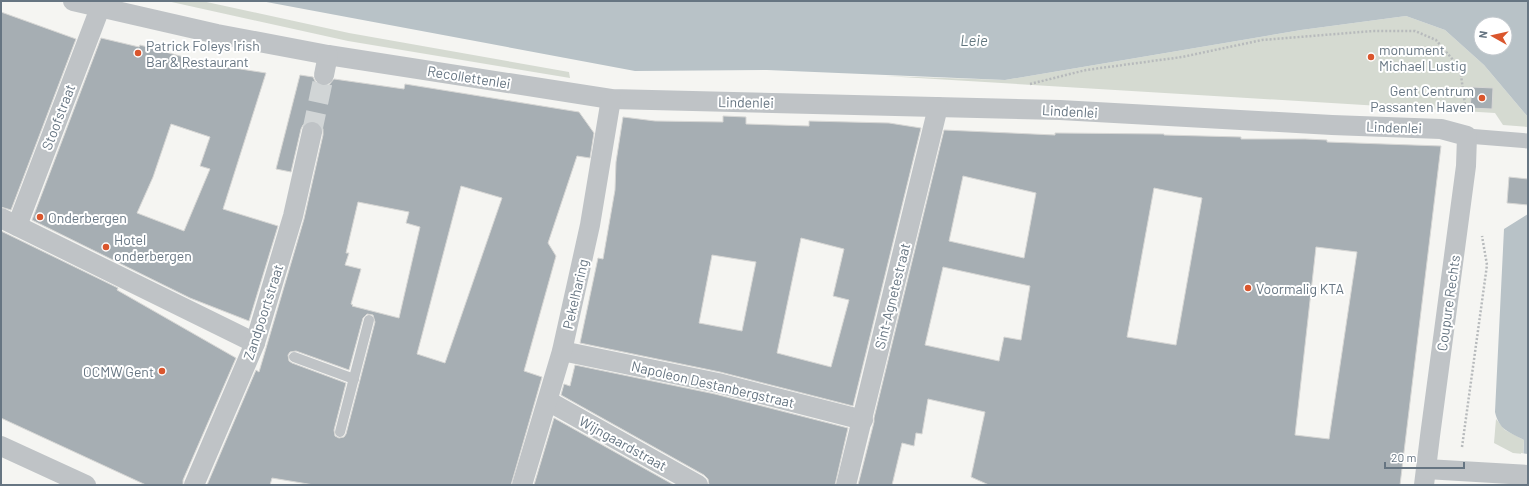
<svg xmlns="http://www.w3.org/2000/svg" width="1529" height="486" font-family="Barlow,sans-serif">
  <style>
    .green { fill: #d5dad1 }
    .water { fill: #b8c2c7; fill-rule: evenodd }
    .pier { fill: #f5f5f2 }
    .building { fill: #a6aeb3; stroke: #d7d7d5; fill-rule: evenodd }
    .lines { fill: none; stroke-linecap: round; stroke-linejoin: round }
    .minor-tunnel { stroke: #d1d5d6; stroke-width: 20; stroke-dasharray: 20 10; stroke-linecap: butt }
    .path { stroke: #b7babc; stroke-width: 2.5; stroke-dasharray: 2 2; stroke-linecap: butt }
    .service { stroke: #bfc3c6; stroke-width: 10 }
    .pedestrian { stroke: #bfc3c6; stroke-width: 15 }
    .minor { stroke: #bfc3c6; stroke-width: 20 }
    .poi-dot { fill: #da562d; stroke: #fff; stroke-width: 1.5 }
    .labels { text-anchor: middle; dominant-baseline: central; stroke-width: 4; stroke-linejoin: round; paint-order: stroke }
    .poi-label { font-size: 14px; fill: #667582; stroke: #fff; text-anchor: start }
    .street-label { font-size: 14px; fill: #667582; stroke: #fff }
    .water-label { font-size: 15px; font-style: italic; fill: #62777f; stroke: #fff }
  </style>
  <rect width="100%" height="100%" fill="#f5f5f2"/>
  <g class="green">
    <polygon points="167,1 202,1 349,33 569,72 570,78 348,41"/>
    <polygon points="1406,16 1445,30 1484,65 1528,117 1528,127 1503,125 1495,113 885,76 1005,80 1301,30"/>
    <polygon points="1496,419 1505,430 1524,440 1523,454 1513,453 1494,443"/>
  </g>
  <g class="water">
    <path d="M 261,1 L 1528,1 L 1528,117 L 1484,65 L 1445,30 L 1406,16 L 1301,30 L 1005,80 L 767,70 L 635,71 ZM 1481,24 L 1505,24 L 1505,48 L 1481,48 Z"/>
    <path d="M 1528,214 L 1528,485 L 1522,485 L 1524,440 C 1509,432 1499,430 1495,412 L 1504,229 Z"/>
  </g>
  <polygon class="pier" points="1521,453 1528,454 1528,485 1520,485"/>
  <g class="building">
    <polygon points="1,12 76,39 11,210 1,207"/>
    <path d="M 101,38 L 139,47 L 140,45 L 209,64 L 266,73 L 223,209 L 278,226 L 249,321 L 190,298 L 32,220 ZM 171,124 L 210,137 L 200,166 L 210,169 L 184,231 L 137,213 L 153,177 Z"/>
    <path d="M 300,75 L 313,77 L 316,83 L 322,86 L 328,86 L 334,79 L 404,89 L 405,84 L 579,112 L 594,133 L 590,158 L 577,156 L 548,243 L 556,256 L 524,371 L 542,377 L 511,485 L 314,485 L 272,478 L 270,485 L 207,485 L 256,370 L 259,372 L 304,219 L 323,135 L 323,129 L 320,124 L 315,121 L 309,121 L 303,125 L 301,129 L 291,172 L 276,169 ZM 461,186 L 502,198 L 445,363 L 417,354 ZM 358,202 L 409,212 L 406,223 L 420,227 L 399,318 L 352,306 L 353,305 L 351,304 L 361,269 L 345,265 L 349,253 L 346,253 ZM 367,314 L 373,315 L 375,322 L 346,434 L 344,437 L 339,438 L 335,436 L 334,430 L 346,383 L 292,363 L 289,361 L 288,355 L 290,352 L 296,351 L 349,370 L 363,318 Z"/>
    <polygon points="1472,87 1493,88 1492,109 1470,108"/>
    <path d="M 723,116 L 746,117 L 746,124 L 809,126 L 809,121 L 889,123 L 921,128 L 853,406 L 720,372 L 580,343 L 598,258 L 603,259 L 615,190 L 616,162 L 623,117 L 655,121 L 723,122 ZM 801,238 L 844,249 L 833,296 L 849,300 L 831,367 L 777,353 ZM 712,255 L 756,262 L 742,331 L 699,323 Z"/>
    <path d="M 944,130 L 1055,135 L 1055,133 L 1164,134 L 1164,135 L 1241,137 L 1241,139 L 1305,139 L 1327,140 L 1327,142 L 1441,146 L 1400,485 L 989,485 L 971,477 L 985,412 L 928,399 L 922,434 L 916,433 L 914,446 L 902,443 L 892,485 L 858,485 L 874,422 L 874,418 ZM 963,176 L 1036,193 L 1024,258 L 949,241 ZM 1154,188 L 1202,198 L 1176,345 L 1127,337 ZM 1316,247 L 1357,252 L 1329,439 L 1295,435 ZM 943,267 L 1030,286 L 1021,340 L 1004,337 L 999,361 L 925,345 Z"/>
    <polygon points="1509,177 1528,179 1528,205 1507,203"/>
    <polygon points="1,231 118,288 117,290 236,358 183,480 183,485 146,485 1,418"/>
    <polygon points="575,365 715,394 848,428 835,485 709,485 708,479 704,475 561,395 564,384 570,386"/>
    <polygon points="554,418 674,485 534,485"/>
  </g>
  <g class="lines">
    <polyline class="minor-tunnel" points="312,132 324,75"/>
    <g class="path">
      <polyline points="1030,84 1086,70 1182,57 1262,40 1373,31 1415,31 1436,40 1460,68 1466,112"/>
      <polyline points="1462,447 1487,265 1482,236"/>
    </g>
    <g class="service">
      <polyline points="294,357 354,379"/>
      <polyline points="340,432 369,320"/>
    </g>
    <polyline class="pedestrian" points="1467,136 1528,141"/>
    <g class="minor">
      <polyline points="73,1 217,34 328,55 611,99 1060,110 1332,125 1441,129 1467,136 1466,166 1430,436 1424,485"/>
      <polyline points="324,75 328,55"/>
      <polyline points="1,218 255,343"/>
      <polyline points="17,226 100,8"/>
      <polyline points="562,351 718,383 863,420"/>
      <polyline points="548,401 698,485"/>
      <polyline points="1,446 86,485"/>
      <polyline points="1426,469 1528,475"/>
      <polyline points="194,485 255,343 293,216 312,132"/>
      <polyline points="522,485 562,351 590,225 611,99"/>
      <polyline points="846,485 938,107"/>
    </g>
  </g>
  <g class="poi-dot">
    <circle cx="138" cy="53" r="4"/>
    <circle cx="1371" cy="57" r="4"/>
    <circle cx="1482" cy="98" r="4"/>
    <circle cx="40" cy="217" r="4"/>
    <circle cx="106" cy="247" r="4"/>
    <circle cx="1248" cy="288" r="4"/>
    <circle cx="162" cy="371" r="4"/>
  </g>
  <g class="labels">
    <g class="poi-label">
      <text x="146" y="45">Patrick Foleys Irish<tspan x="146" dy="16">Bar &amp; Restaurant</tspan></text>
      <text x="1379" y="49">monument<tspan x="1379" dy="16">Michael Lustig</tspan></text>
      <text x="1474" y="90" text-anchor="end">Gent Centrum<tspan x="1474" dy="16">Passanten Haven</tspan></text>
      <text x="48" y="217">Onderbergen</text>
      <text x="114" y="239">Hotel<tspan x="114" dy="16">onderbergen</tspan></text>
      <text x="1256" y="288">Voormalig KTA</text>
      <text x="154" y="371" text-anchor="end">OCMW Gent</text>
    </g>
    <g class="street-label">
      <text transform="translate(469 77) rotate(9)">Recollettenlei</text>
      <text transform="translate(746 102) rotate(1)">Lindenlei</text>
      <text transform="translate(1070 111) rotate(3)">Lindenlei</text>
      <text transform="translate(58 117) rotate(-69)">Stoofstraat</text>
      <text transform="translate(1394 127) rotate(2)">Lindenlei</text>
      <text transform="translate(575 294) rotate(-77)">Pekelharing</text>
      <text transform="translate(892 296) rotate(-76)">Sint-Agnetestraat</text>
      <text transform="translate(1448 303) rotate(-82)">Coupure Rechts</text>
      <text transform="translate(263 312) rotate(-72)">Zandpoortstraat</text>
      <text transform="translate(713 384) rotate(13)">Napoleon Destanbergstraat</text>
      <text transform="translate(623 443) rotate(29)">Wijngaardstraat</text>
    </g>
    <g class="water-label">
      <text x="974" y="40">Leie</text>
    </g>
  </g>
  <rect width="1529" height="486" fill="none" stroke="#667582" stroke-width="4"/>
  <g transform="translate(1493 36) rotate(278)"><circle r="19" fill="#ffffff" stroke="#c2c8cd"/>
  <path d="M0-3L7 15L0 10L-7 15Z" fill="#da562d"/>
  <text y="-6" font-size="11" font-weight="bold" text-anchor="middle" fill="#667582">N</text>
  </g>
  <path d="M1385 462v6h79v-6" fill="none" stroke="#667582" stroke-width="2"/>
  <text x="1391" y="462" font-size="12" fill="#667582" stroke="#ffffff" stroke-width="3" paint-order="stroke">20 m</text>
</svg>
